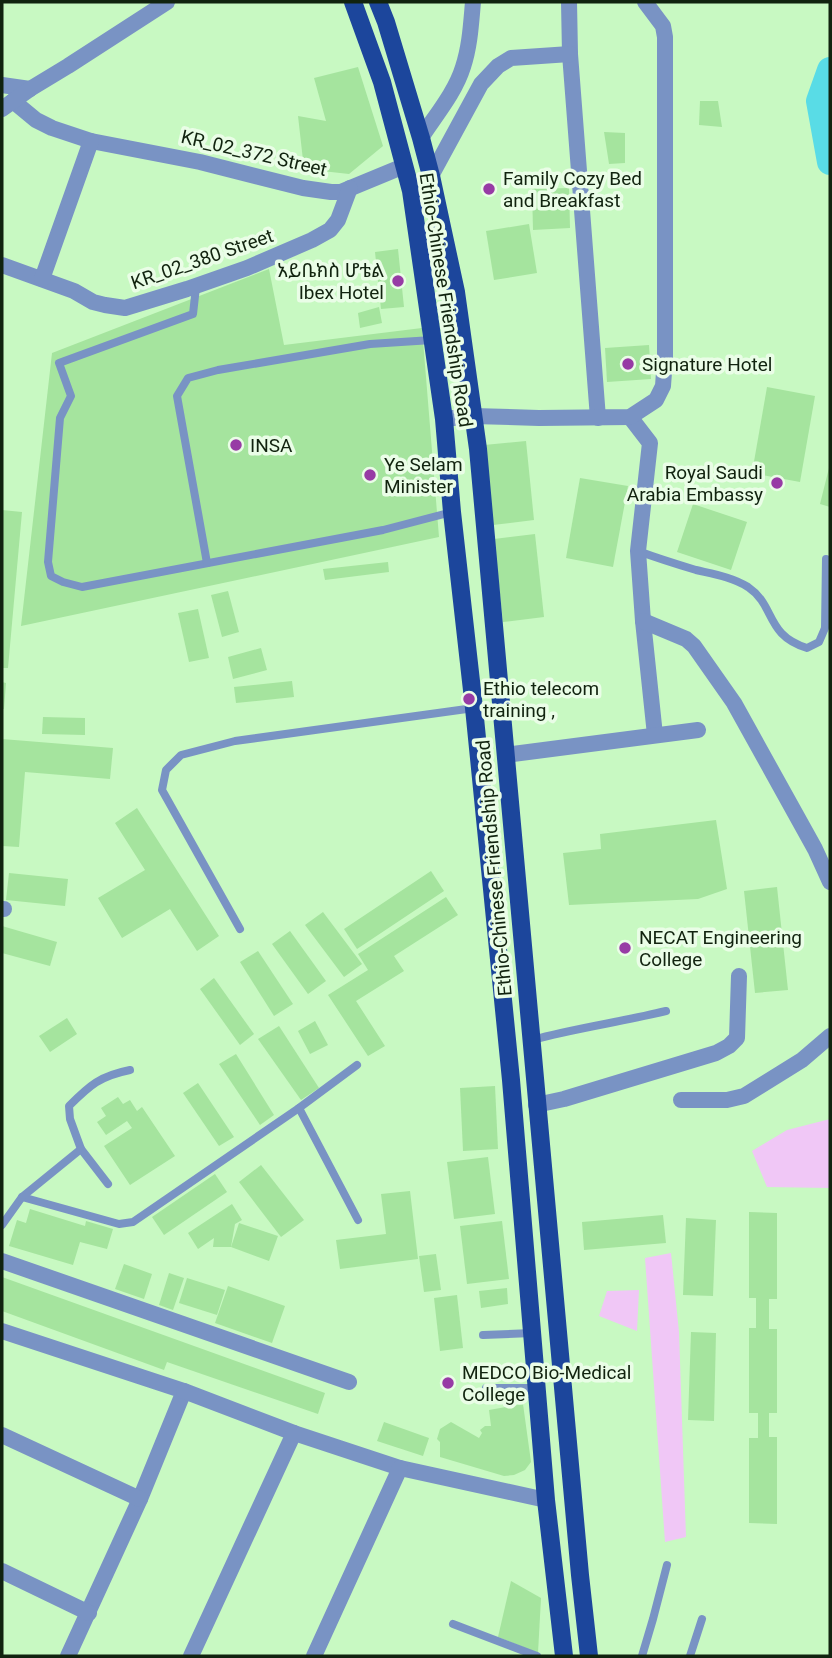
<svg xmlns="http://www.w3.org/2000/svg" width="832" height="1658" font-family="Roboto,'Noto Sans Ethiopic',sans-serif">
  <style>
    .green { fill: #f0c7f6 }
    .lines { fill: none; stroke-linecap: round; stroke-linejoin: round }
    .river { stroke: #59dce6; stroke-width: 26 }
    .building { fill: #a5e49e }
    .service { stroke: #7993c4; stroke-width: 8 }
    .minor { stroke: #7993c4; stroke-width: 16 }
    .primary { stroke: #1c469c; stroke-width: 18 }
    .poi-dot { fill: #973ba5; stroke: #eafde7; stroke-width: 2.5 }
    .labels { text-anchor: middle; dominant-baseline: central; stroke-width: 7; stroke-linejoin: round; paint-order: stroke }
    .street-label { font-size: 19px; fill: #11230f; stroke: #eafde7 }
    .poi-label { font-size: 19px; fill: #11230f; stroke: #eafde7; text-anchor: start }
  </style>
  <rect width="100%" height="100%" fill="#c8f9c2"/>
  <g class="green">
    <polygon points="830,1119 830,1188 767,1187 752,1151 787,1130"/>
    <polygon points="671,1253 679,1332 686,1537 665,1542 645,1258"/>
    <polygon points="639,1290 637,1331 599,1316 607,1291"/>
  </g>
  <g class="lines">
    <polyline class="river" points="830,70 819,101 830,162"/>
  </g>
  <g class="building">
    <polygon points="358,67 383,146 349,174 304,169 298,116 326,121 314,78"/>
    <polygon points="700,101 718,101 722,127 699,125"/>
    <polygon points="604,132 625,133 625,163 609,164"/>
    <polygon points="569,188 570,228 533,230 532,189"/>
    <polygon points="529,224 537,273 494,280 486,231"/>
    <polygon points="398,249 404,307 381,309 375,252"/>
    <polygon points="269,269 284,345 422,328 439,537 21,626 52,353"/>
    <polygon points="379,307 382,323 360,328 358,313"/>
    <polygon points="649,345 651,379 607,382 605,348"/>
    <polygon points="767,387 815,396 800,482 752,473"/>
    <polygon points="526,441 534,520 493,525 484,445"/>
    <polygon points="829,468 830,468 830,507 820,504"/>
    <polygon points="580,478 628,486 613,567 566,558"/>
    <polygon points="693,504 747,522 731,570 677,552"/>
    <polygon points="2,510 22,512 8,668 2,668"/>
    <polygon points="535,534 544,617 503,622 494,539"/>
    <polygon points="388,562 389,572 325,580 323,569"/>
    <polygon points="228,591 239,632 222,637 211,595"/>
    <polygon points="198,609 209,658 189,662 178,613"/>
    <polygon points="261,648 267,670 233,679 228,657"/>
    <polygon points="292,681 294,697 236,703 234,687"/>
    <polygon points="2,682 6,683 4,709 2,709"/>
    <polygon points="43,717 85,718 85,735 42,734"/>
    <polygon points="2,739 113,748 110,779 25,772 19,847 2,846"/>
    <polygon points="137,808 219,936 197,951 170,909 122,938 98,898 145,870 115,823"/>
    <polygon points="716,820 727,889 698,899 569,905 563,853 601,849 600,834"/>
    <polygon points="431,871 444,891 357,949 344,929"/>
    <polygon points="9,873 68,879 65,906 6,900"/>
    <polygon points="777,887 788,990 755,993 744,891"/>
    <polygon points="446,897 458,915 394,956 404,971 356,1001 385,1046 368,1056 328,995 368,970 358,954"/>
    <polygon points="323,912 362,964 344,977 305,925"/>
    <polygon points="2,926 57,942 50,966 2,953"/>
    <polygon points="290,931 326,981 308,994 272,944"/>
    <polygon points="258,951 293,1004 274,1016 240,962"/>
    <polygon points="214,978 254,1034 240,1045 200,989"/>
    <polygon points="67,1018 77,1034 50,1052 39,1036"/>
    <polygon points="315,1021 328,1045 310,1054 298,1031"/>
    <polygon points="279,1026 319,1088 301,1100 258,1039"/>
    <polygon points="236,1054 274,1115 260,1125 219,1064"/>
    <polygon points="198,1083 234,1137 219,1146 183,1093"/>
    <polygon points="495,1086 498,1149 463,1151 460,1088"/>
    <polygon points="118,1097 123,1104 130,1100 137,1111 142,1107 175,1156 130,1185 104,1146 132,1128 127,1121 106,1135 97,1122 106,1116 101,1108"/>
    <polygon points="488,1157 495,1214 454,1219 447,1162"/>
    <polygon points="261,1165 304,1220 281,1237 239,1182"/>
    <polygon points="215,1174 227,1192 164,1235 152,1217"/>
    <polygon points="410,1191 418,1259 340,1269 336,1240 386,1234 381,1194"/>
    <polygon points="232,1204 242,1220 235,1224 231,1247 213,1247 214,1238 198,1249 188,1233"/>
    <polygon points="30,1209 85,1226 86,1221 113,1229 107,1249 80,1242 73,1265 9,1246 17,1220 26,1223"/>
    <polygon points="749,1212 777,1213 777,1299 769,1299 769,1329 777,1329 777,1413 769,1413 769,1437 777,1437 777,1524 749,1523 749,1438 758,1438 758,1413 749,1413 749,1328 756,1328 756,1298 749,1298"/>
    <polygon points="663,1215 666,1243 584,1250 582,1222"/>
    <polygon points="686,1218 716,1220 713,1296 683,1295"/>
    <polygon points="502,1221 509,1279 467,1284 460,1226"/>
    <polygon points="239,1223 278,1236 269,1261 231,1247"/>
    <polygon points="436,1254 441,1290 424,1292 419,1256"/>
    <polygon points="124,1264 152,1274 144,1299 115,1289"/>
    <polygon points="169,1273 184,1278 173,1310 159,1305"/>
    <polygon points="2,1277 325,1393 318,1414 167,1362 164,1370 2,1311"/>
    <polygon points="187,1278 225,1290 217,1315 179,1303"/>
    <polygon points="228,1286 285,1306 272,1343 215,1323"/>
    <polygon points="507,1288 508,1304 481,1308 479,1291"/>
    <polygon points="457,1295 463,1348 440,1351 434,1298"/>
    <polygon points="691,1332 716,1333 714,1421 688,1420"/>
    <polygon points="523,1404 531,1462 525,1470 514,1475 504,1476 440,1457 440,1442 437,1439 440,1429 451,1422 479,1438 482,1433 480,1430 485,1426 491,1426 489,1410"/>
    <polygon points="384,1422 429,1438 423,1456 377,1441"/>
    <polygon points="511,1581 541,1598 538,1653 498,1637"/>
  </g>
  <g class="lines">
    <g class="service">
      <polyline points="196,287 193,314 59,363 71,396 60,418 48,562 51,576 63,582 82,587 383,530 452,512"/>
      <path d="M 638,551 C 657,558 676,564 696,570 C 713,574 732,577 748,587 C 776,606 765,635 807,648 L 819,642 L 825,628 L 826,559"/>
      <polyline points="207,563 177,396 188,378 218,370 370,344 432,340"/>
      <polyline points="240,929 162,790 166,770 181,755 235,741 474,708"/>
      <path d="M 532,1040 C 576,1028 621,1022 666,1011"/>
      <polyline points="299,1108 358,1220"/>
      <path d="M 81,1149 L 70,1119 L 69,1106 C 90,1085 100,1076 130,1070"/>
      <polyline points="22,1197 119,1224 133,1222 299,1108 357,1065"/>
      <polyline points="2,1225 22,1197 81,1149 108,1184"/>
      <polyline points="483,1335 532,1333"/>
      <polyline points="486,1388 537,1388"/>
      <polyline points="453,1624 537,1656"/>
      <polyline points="642,1656 653,1619 667,1565"/>
      <polyline points="690,1656 702,1619"/>
    </g>
    <g class="minor">
      <polyline points="569,2 570,54 598,418"/>
      <polyline points="2,85 30,89"/>
      <polyline points="13,101 36,120 52,128 91,141 200,162 303,188 331,192 341,192 404,166"/>
      <polyline points="2,109 30,89 68,66 167,2"/>
      <path d="M 421,138 C 435,116 455,93 463,67 C 470,46 471,24 473,2"/>
      <polyline points="431,176 481,84 498,66 511,58 570,54"/>
      <polyline points="2,265 74,291 93,302 105,305 125,308 187,289 247,268 312,240 330,230 338,220 350,188"/>
      <polyline points="42,279 91,141"/>
      <polyline points="630,417 650,443 638,551 643,621 655,735"/>
      <polyline points="444,419 473,416 539,418 630,417 656,400 663,386 665,358 665,37 663,26 645,2"/>
      <polyline points="643,621 686,639 694,646 734,703 815,849 830,882"/>
      <polyline points="505,755 698,730"/>
      <polyline points="2,909 4,909"/>
      <polyline points="681,1100 727,1100 744,1096 802,1060 830,1036"/>
      <polyline points="536,1105 564,1099 716,1053 729,1046 737,1038 739,976"/>
      <polyline points="2,1261 349,1382"/>
      <polyline points="2,1331 184,1391 140,1499 68,1656"/>
      <polyline points="184,1391 294,1433"/>
      <polyline points="2,1435 140,1499"/>
      <polyline points="2,1571 89,1613"/>
      <polyline points="191,1656 294,1433 400,1468 546,1500"/>
      <polyline points="314,1656 400,1468"/>
    </g>
    <g class="primary">
      <polyline points="353,2 382,82 411,191 444,419 452,512 474,708 511,1080 546,1500 564,1656"/>
      <polyline points="378,2 386,22 421,138 431,176 456,292 478,449 580,1575 589,1656"/>
    </g>
  </g>
  <g class="poi-dot">
    <circle cx="489" cy="189" r="7"/>
    <circle cx="398" cy="281" r="7"/>
    <circle cx="628" cy="364" r="7"/>
    <circle cx="236" cy="445" r="7"/>
    <circle cx="370" cy="475" r="7"/>
    <circle cx="777" cy="483" r="7"/>
    <circle cx="469" cy="699" r="7"/>
    <circle cx="625" cy="948" r="7"/>
    <circle cx="448" cy="1383" r="7"/>
  </g>
  <g class="labels">
    <g class="street-label">
      <text transform="translate(254 153) rotate(13)">KR_02_372 Street</text>
      <text transform="translate(202 259) rotate(-19)">KR_02_380 Street</text>
      <text transform="translate(446 300) rotate(81)">Ethio-Chinese Friendship Road</text>
      <text transform="translate(494 868) rotate(-95)">Ethio-Chinese Friendship Road</text>
    </g>
    <g class="poi-label">
      <text x="503" y="178">Family Cozy Bed<tspan x="503" dy="22">and Breakfast</tspan></text>
      <text x="384" y="270" text-anchor="end">አይቤክስ ሆቴል<tspan x="384" dy="22">Ibex Hotel</tspan></text>
      <text x="642" y="364">Signature Hotel</text>
      <text x="250" y="445">INSA</text>
      <text x="384" y="464">Ye Selam<tspan x="384" dy="22">Minister</tspan></text>
      <text x="763" y="472" text-anchor="end">Royal Saudi<tspan x="763" dy="22">Arabia Embassy</tspan></text>
      <text x="483" y="688">Ethio telecom<tspan x="483" dy="22">training ,</tspan></text>
      <text x="639" y="937">NECAT Engineering<tspan x="639" dy="22">College</tspan></text>
      <text x="462" y="1372">MEDCO Bio-Medical<tspan x="462" dy="22">College</tspan></text>
    </g>
  </g>
  <rect width="832" height="1658" fill="none" stroke="#11230f" stroke-width="7"/>
</svg>
